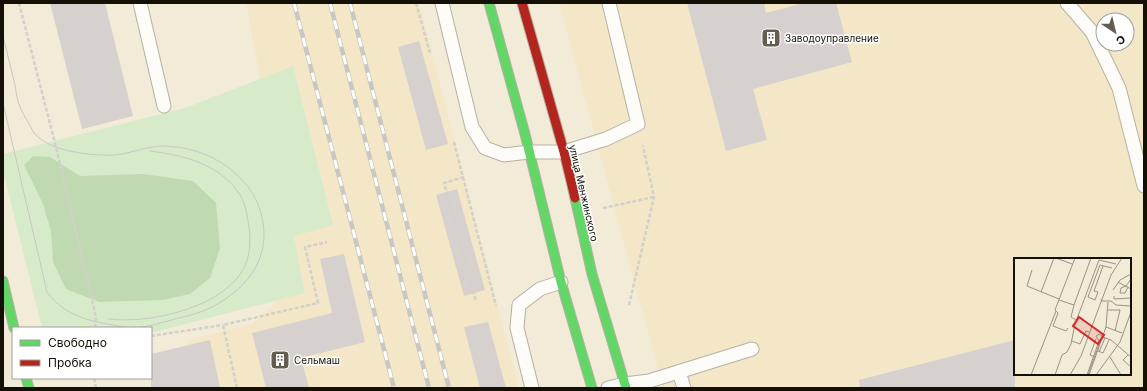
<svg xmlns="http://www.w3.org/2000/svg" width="1147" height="391" font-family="Inter,sans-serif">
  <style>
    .built { fill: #f3e7c8; fill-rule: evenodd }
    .green { fill: #d7ebca }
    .forest { fill: #c0d9b2 }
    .building { fill: #d6d1ce }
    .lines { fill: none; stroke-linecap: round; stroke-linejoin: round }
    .lane-casing { stroke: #b7b1a3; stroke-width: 15 }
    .fast-casing { stroke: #b7b1a3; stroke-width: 11 }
    .jam-casing { stroke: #b7b1a3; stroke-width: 11 }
    .path { stroke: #d3d0ca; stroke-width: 2.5; stroke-dasharray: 4 2; stroke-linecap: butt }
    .lane { stroke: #fdfcf9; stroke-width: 13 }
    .fast { stroke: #63d668; stroke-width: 9 }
    .jam { stroke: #b3261e; stroke-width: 9 }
    .tram { stroke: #c9c7c3; stroke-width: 1 }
    .rail-casing { stroke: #c9c7c3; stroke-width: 4.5 }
    .rail { stroke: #fff; stroke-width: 3; stroke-dasharray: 9; stroke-linecap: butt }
    .labels { text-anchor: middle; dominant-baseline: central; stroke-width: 3; stroke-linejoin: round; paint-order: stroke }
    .poi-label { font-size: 10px; fill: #141005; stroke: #fff; text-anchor: start }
    .street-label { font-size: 10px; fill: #141005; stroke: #fff }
    .inset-road { fill: none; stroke: #999384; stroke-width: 1 }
    .view { fill: #d62828; fill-opacity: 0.15; stroke: #d62828; stroke-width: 2 }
    .inset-edge { fill: none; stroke: #141005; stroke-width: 2 }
  </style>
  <rect width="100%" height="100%" fill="#f2ebd8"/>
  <g class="built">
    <polygon points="246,3 419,3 519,388 201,388 187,340 252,324 298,281"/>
    <path d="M 559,3 L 1144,3 L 1144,388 L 663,388 ZM 1103,20 L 1127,20 L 1127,44 L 1103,44 ZM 1015,259 L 1130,259 L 1130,374 L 1015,374 Z"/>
  </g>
  <polygon class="green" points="293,66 333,225 294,236 305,293 151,333 151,328 42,328 3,171 3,154 185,108"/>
  <polygon class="forest" points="33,156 50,157 80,176 143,174 193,181 216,203 220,248 210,278 190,294 163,300 99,302 66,289 53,262 51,231 43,204 24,165"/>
  <g class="building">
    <polygon points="50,3 105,3 133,116 82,129"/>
    <polygon points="687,3 764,3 766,13 803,3 836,3 852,62 753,89 767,140 726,151"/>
    <polygon points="419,41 448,144 426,150 398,47"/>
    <polygon points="457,189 485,290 464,296 436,195"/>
    <polygon points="344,254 365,342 301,358 309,388 266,388 252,333 332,313 320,259"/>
    <polygon points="488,322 506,388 480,388 464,327"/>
    <polygon points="210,340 220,388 151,388 151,354"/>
    <polygon points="1015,340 1015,388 860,388 859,380"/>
  </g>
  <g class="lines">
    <g class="lane-casing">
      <g id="lane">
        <polyline points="140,3 164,106"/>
        <polyline points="442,3 472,127 485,148 504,155 529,152 564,152 606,139 638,124 609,3"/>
        <polyline points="1067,3 1092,32 1119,88 1144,186"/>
        <polyline points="679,372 684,388"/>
        <polyline points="532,388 517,328 519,305 540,289 561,282"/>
        <polyline points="608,388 625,384 649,381 752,349"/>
      </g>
    </g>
    <g class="fast-casing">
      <g id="fast">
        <polyline points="489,3 525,134 561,282 592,388"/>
        <polyline points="575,198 592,274 626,388"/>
        <polyline points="3,281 14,328"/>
        <polyline points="26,378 29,388"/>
      </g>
    </g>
    <g class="jam-casing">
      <polyline id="jam" points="522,3 564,152 575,198"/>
    </g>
    <g class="path">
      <polyline points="19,3 56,147 96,317 95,328"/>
      <polyline points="416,3 430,53"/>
      <polyline points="454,142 496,306"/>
      <polyline points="464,177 444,183 476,301"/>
      <polyline points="603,208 654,197"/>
      <polyline points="629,305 654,197 643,146"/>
      <polyline points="151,336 223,325"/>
      <polyline points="94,378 96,388"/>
      <polyline points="237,388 223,325 318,303 305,247 327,242"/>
    </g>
    <use href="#lane" class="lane"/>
    <use href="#fast" class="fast"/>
    <use href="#jam" class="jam"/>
    <g class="tram">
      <path d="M 3,36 C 7,52 11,69 15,85 C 16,92 17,100 20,107 C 22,112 25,117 28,122 C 30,125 32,130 34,133 C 50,152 92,156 115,155 C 131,153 146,147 161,146 C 186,146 209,153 229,168 C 243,179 255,193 260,210 C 274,254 250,287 212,307 C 201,313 187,316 175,319 C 161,323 147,327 133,328 C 126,328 119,326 113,325 C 87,321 63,314 47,292 L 3,103"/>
      <path d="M 108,319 C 148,324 217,309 241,273 C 250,260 251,242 249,227 C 247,216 246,204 240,195 C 221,164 183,155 150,151"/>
    </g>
    <g class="rail-casing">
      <g id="rail">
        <polyline points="294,3 394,388"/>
        <polyline points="330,3 429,388"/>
        <polyline points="350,3 449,388"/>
      </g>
    </g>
    <use href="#rail" class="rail"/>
  </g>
  <defs>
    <g id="building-square" transform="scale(1)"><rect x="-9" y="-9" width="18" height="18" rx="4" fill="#625d4f" stroke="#fff"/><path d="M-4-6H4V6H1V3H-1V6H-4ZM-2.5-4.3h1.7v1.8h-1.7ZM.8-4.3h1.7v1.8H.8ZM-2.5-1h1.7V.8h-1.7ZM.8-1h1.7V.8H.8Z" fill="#fff"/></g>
  </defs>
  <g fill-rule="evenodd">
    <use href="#building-square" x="771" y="38"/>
    <use href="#building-square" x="280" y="360"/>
  </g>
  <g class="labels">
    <g class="poi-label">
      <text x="785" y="38">Заводоуправление</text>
      <text x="294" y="360">Сельмаш</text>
    </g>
    <g class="street-label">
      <text transform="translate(584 193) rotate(77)">улица Менжинского</text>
    </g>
  </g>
  <g transform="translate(1014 258)">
    <rect width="117" height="117" fill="#f2ebd8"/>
    <path class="inset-road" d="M 42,0 L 58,6M 89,8 L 80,33 L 84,34 L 81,42 L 74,39 L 86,7 L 98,10M 18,12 L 13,28 L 45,41M 104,24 L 117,31M 114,29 L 111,35 L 106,35 L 107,30 L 112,28 L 117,21M 99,32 L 106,22 L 117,16M 27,34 L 40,0M 100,38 L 100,41 L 117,40M 87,41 L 88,43 L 97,43 L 102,47 L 117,48M 45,42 L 60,47M 94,52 L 106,52 L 101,73M 62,62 L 57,59 L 60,47 L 77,0M 92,69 L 108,75M 54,70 L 52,73 L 39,68 L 44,55 L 41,52 L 61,0M 89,79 L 97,82 L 117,99M 58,83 L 66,86 L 72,73 L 75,74M 84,93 L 89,95 L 95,82M 85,94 L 91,80M 114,97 L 109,102 L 117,109M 81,99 L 76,97 L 82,81M 96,99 L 107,117M 17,117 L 42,53M 41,117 L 48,97 L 53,94 L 57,86 L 61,66 L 85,2 L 102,6M 56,117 L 67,98 L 97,17 L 108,0M 73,117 L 85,83 L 82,78 L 85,76 L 88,78 L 74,117M 75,117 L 92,69 L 94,44M 82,117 L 106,84 L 117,54"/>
    <path class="view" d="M 65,59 L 90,77 L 84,86 L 59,68 Z"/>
    <rect width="117" height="117" class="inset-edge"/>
  </g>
  <rect width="1147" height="391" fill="none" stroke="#141005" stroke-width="8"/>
  <rect x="12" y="327" width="140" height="52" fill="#ffffff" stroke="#a19f9b"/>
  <rect x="20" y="340" width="20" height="6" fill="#63d668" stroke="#a19f9b"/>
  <text x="48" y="347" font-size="12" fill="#141005">Свободно</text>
  <rect x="20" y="360" width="20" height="6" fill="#b3261e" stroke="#a19f9b"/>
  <text x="48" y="367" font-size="12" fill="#141005">Пробка</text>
  <g transform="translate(1115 32) rotate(145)"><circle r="19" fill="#ffffff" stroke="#a19f9b"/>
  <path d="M0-3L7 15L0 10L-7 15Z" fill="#625d4f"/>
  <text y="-6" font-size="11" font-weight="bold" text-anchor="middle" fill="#141005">С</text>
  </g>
</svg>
